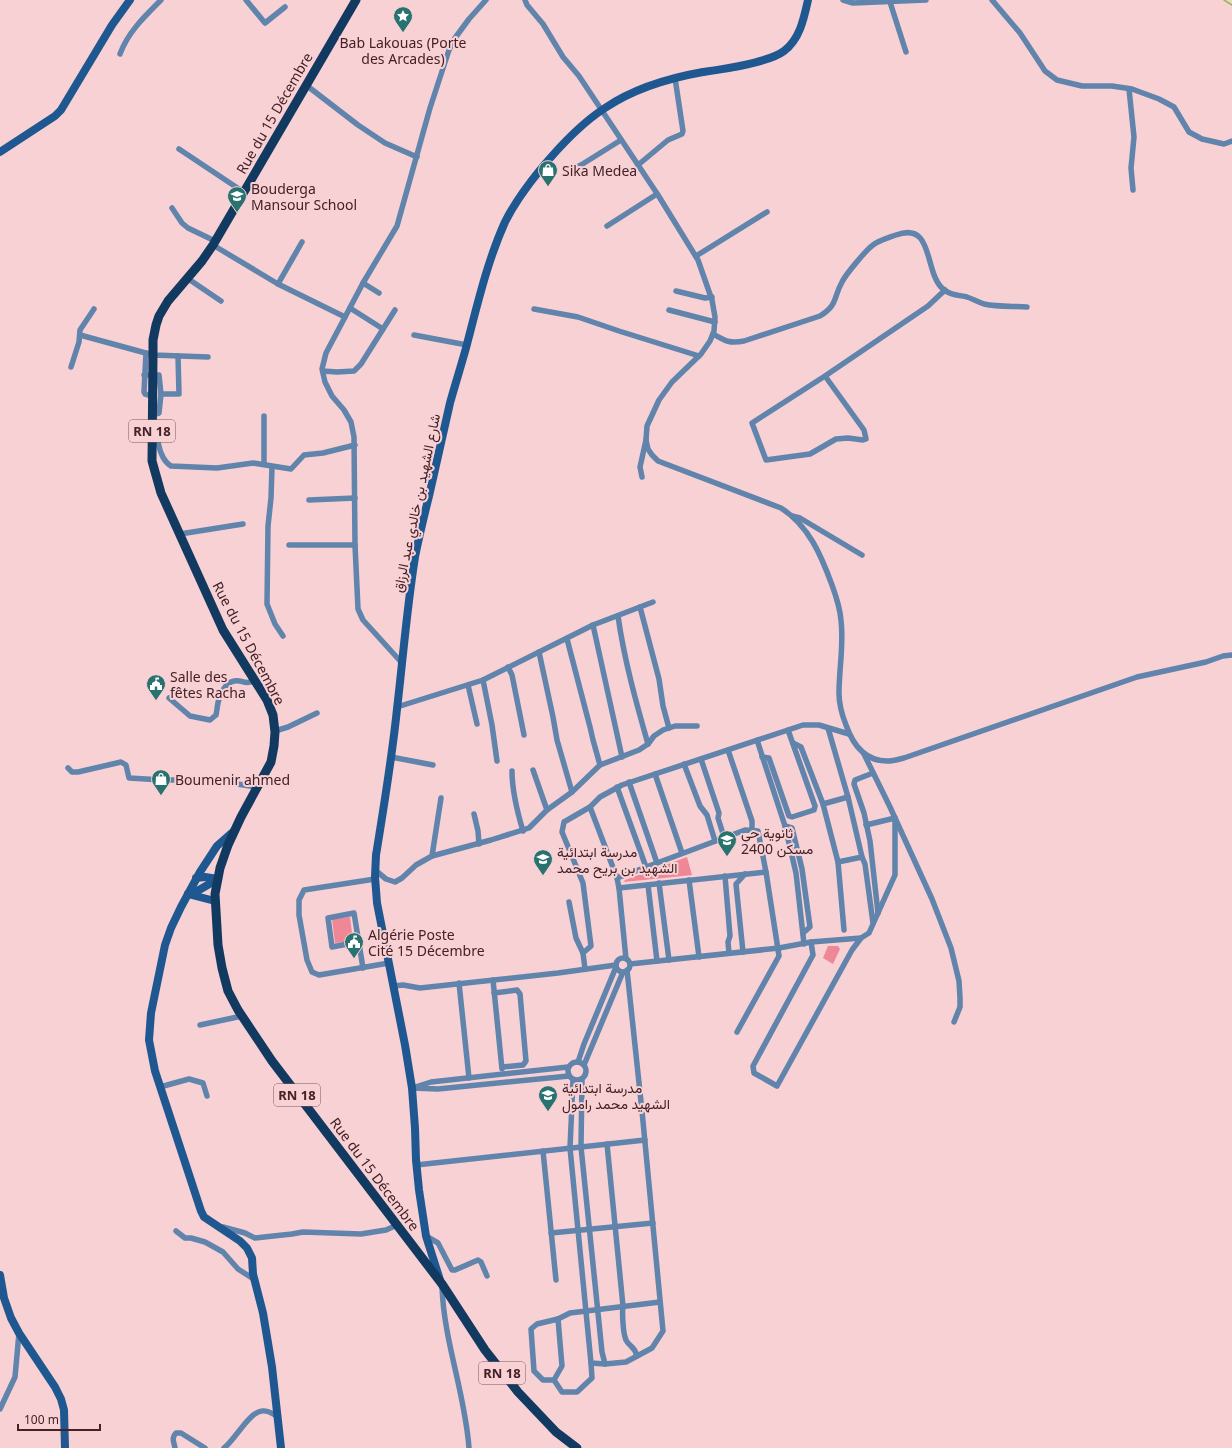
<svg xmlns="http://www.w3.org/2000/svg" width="1232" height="1448" font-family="'Noto Sans',Vazirmatn,sans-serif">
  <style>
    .green { fill: #ef8796 }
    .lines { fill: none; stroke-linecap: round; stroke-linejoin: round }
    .stream { stroke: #86c04a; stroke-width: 1.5 }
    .street { stroke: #6084ab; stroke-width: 5.5 }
    .secondary { stroke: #1f5890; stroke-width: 8 }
    .primary { stroke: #123a61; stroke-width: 9 }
    .labels { text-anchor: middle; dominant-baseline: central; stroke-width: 4; stroke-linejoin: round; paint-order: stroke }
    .shield { fill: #f7d1d4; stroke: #7a565b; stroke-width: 1 }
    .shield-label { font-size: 13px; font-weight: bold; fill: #442127 }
    .poi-label { font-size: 14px; fill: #442127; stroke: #f7d1d4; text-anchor: start }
    .street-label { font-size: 14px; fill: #442127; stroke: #f7d1d4 }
  </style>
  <rect width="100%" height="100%" fill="#f7d1d4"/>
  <g class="green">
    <polygon points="687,857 692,875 624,882 625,880"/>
    <polygon points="350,917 353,941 335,943 332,919"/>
    <polygon points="828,946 838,946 840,949 833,964 823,958"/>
  </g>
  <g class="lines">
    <polyline class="stream" points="1224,0 1232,5"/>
    <g class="street">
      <polyline points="246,0 265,23 285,7"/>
      <path d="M 525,0 L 527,5 L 543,24 L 563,57 L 579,76 L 658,195 L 698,260 L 712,300 L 715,317 L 714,331 L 710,341 L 701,354 L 672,382 L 659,400 L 647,426 L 646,440 L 648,449 L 652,455 L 658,461 L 781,508 C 809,526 821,555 832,585 C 836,596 840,608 841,620 C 844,644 839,669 839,693 C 839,704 842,715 846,725 C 853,745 865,762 889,761 C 894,761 899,759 904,758 L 1137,677 L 1206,662 L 1223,656 L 1232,655"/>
      <polyline points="843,0 853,3 926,0"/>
      <polyline points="992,0 1020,33 1045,71 1057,80 1082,86 1112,86 1132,89 1159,99 1174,107 1189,132 1202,139 1224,144 1232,141"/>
      <polyline points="890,2 906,52"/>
      <path d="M 120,54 C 128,32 145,16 161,0"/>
      <polyline points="306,85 358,125 385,143 417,157"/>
      <polyline points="1129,89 1134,137 1131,168 1133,190"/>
      <polyline points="179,149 245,193"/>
      <polyline points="638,165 668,140 682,134 683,131 675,78"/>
      <polyline points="571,169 581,165 621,140"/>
      <polyline points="172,208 182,223 188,228 215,241"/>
      <polyline points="607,226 657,194"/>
      <polyline points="213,245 278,284 345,317"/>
      <polyline points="696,256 767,212"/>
      <polyline points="187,278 221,301"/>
      <polyline points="363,283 379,293"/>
      <polyline points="278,284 302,242"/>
      <polyline points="676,291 705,298 712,297"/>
      <polyline points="350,308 383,329"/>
      <polyline points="534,309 578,317 619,331 699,356"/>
      <polyline points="669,310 715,322"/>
      <path d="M 713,334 C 725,341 730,344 744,341 L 820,316 C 838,305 833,298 842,282 C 846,274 866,250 873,245 C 880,240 888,238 896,235 C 934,221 924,271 942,288 C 949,295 958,295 967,297 C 973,299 978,302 984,304 C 998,307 1013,306 1027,307"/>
      <polyline points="80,335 153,355 208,357"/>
      <polyline points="414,335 467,345"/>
      <polyline points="146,353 144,392 145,394 152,396"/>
      <polyline points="71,367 79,342 80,330 94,309"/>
      <polyline points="323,371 337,372 354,371 361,364 395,310"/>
      <polyline points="144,375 159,375 161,394 159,413 152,415 153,417"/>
      <polyline points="825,376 864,430 866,439 863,440 848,438 836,439 810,454 766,460 752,423 825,376 928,306 945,290"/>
      <polyline points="161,394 179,394 178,356"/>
      <path d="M 155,427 C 158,440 159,459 171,466 L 217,468 L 253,463 L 291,469 L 304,455 L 323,453 L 355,445"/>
      <polyline points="264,464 264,416"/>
      <polyline points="272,467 271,498 268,526 267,604 275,624 283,636"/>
      <polyline points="642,477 640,467 646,440"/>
      <polyline points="309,500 355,498"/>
      <polyline points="792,516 800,518 862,555"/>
      <polyline points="180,534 243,524"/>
      <polyline points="289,545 355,545"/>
      <polyline points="640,607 659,679 663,706 669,728"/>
      <path d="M 618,616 C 624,659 636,702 648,744"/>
      <polyline points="593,625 622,757"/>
      <polyline points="567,639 590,727 593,740 600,765"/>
      <polyline points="539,652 553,717 557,740 572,792"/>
      <polyline points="402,663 363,620 358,609 355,545 354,437 351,422 344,410 332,396 325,382 322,369 326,353 363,283 397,226 430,108 449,50 455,38 469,19 486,0"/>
      <polyline points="508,667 512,675 524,735"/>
      <polyline points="483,680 492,725 497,761"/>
      <polyline points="468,685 477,724"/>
      <path d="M 169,698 L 190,716 L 210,720 L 216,715 C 217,711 217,707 218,703 C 219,695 226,682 234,681 C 243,679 244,686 255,680"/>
      <polyline points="397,707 483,680 593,625 653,602"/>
      <polyline points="828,728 848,797 862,857"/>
      <polyline points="275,731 288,727 317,713"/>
      <polyline points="757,740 785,826 796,873 804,944"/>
      <polyline points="793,743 801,747 823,804 838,862 844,930"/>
      <polyline points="728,750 752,821 752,830"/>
      <polyline points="864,754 890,807 932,899 951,948 959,981 960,998 960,1007 954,1022"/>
      <polyline points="391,757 433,765"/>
      <polyline points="762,757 769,758 789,816 792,817 814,810 815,806 788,730"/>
      <polyline points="701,759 719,813 718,818 724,837"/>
      <polyline points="684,764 700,806 707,815 715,841"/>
      <polyline points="68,768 72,772 78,772 121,762 126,765 129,778 162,780 211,780 257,787"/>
      <polyline points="533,770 547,810"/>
      <path d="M 512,771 C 512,791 517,811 523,831"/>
      <polyline points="873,773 855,780 854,784 864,813 870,841 878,913"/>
      <polyline points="655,774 682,853"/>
      <polyline points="629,782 657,863"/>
      <polyline points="617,787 646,867"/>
      <polyline points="823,804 848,797"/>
      <polyline points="590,807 617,878 619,888 626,959"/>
      <polyline points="474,814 478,831 479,844"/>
      <polyline points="785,826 792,828 802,869 810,927 803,933"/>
      <polyline points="432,856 441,798"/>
      <polyline points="838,862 862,857 865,864 873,923"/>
      <polyline points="375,870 386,879 395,882 402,878 416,865 432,856 491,840 529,828 547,810 572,792 600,765 639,750 648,744 654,736 663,730 675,726 697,726"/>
      <polyline points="725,876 730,936 728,942 729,953"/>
      <polyline points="617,878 745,830 758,831 766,872 779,956 737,1032"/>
      <polyline points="375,879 304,890 299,900 299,915 307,960 312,972 319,975 389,963"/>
      <polyline points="689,880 699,957"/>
      <polyline points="659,883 669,960"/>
      <polyline points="648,885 657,961"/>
      <polyline points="619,888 766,872"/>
      <polyline points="569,902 576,938 583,953"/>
      <polyline points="358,942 332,947 328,918 354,913 363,968"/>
      <polyline points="811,942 813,955 753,1066 754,1073 777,1086 852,950 861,938"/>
      <polyline points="743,952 736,884 745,874"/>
      <circle cx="623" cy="965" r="7"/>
      <polyline points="630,964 779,948 811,942 861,938 869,933 895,875 895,818 866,825"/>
      <polyline points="585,969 583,953 591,946 583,883 562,832 564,822 590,807 600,797 622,785 803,725 819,725 849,734"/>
      <polyline points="493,980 502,1069"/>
      <polyline points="459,983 469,1078"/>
      <polyline points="393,986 403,985 420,988 558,973 616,965"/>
      <polyline points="494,993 517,990 520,994 526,1061 523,1065 502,1067"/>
      <polyline points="200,1025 242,1016"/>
      <circle cx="577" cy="1071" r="9"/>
      <polyline points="578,1062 584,1044 616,967"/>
      <polyline points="584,1065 623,972"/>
      <polyline points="568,1067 431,1082 412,1088 438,1089 569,1076"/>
      <polyline points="573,1080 570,1148 591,1363 605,1364 602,1352 581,1147 582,1079"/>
      <polyline points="160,1087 189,1079 203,1083 207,1096"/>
      <path d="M 607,1144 L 623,1306 C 622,1313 623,1334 626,1340 C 629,1347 634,1345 637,1356"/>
      <polyline points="543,1151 556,1280"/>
      <polyline points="416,1165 645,1140"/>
      <polyline points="223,1227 245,1233 255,1238 292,1234 303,1232 361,1234 386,1230 397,1225"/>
      <polyline points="176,1231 185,1238 191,1238 205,1242 223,1252 238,1269 255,1280"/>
      <polyline points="551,1233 653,1223"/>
      <polyline points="426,1236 438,1243 452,1270 455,1270 478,1260 481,1262 487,1276"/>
      <path d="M 442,1287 C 444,1342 465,1393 469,1448"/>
      <polyline points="591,1363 592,1378 577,1392 562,1392 554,1380 543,1380 534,1371 531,1329 537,1324 558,1319 570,1313 660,1302"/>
      <polyline points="605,1364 626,1362 652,1348 663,1331 642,1111 627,970"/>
      <polyline points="554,1380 562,1366 558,1319"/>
      <polyline points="0,1409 15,1377 19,1333"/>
      <path d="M 175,1448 C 174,1442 171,1438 176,1433 L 181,1433 L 205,1448"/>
      <path d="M 224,1448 C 235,1440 249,1412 262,1411 C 268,1410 273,1414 277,1416"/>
    </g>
    <g class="secondary">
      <polyline points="0,152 55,116 61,110 112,25 130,0"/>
      <polyline points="234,831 217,846 200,872 181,907 171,928 165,945 151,1013 149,1040 155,1071 201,1211 204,1217 240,1241 247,1248 252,1258 253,1274 263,1313 272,1367 281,1448"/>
      <polyline points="196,878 205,877 218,879"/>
      <polyline points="188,894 199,890 218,879"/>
      <polyline points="188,894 215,901"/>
      <polyline points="0,1275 4,1298 11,1318 19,1333 55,1387 61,1399 64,1410 65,1448"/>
      <path d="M 440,1280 L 426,1236 L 419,1190 L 416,1160 L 415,1128 L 412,1088 L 405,1045 L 377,903 L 375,877 L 376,855 C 384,806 392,758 397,709 C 403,658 407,607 415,557 C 419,537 424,516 429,496 C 436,465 443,434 450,403 C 455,385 461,366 466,348 C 477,306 487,262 505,222 C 514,204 527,186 540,170 C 559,147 580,124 605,108 C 633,89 669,78 703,72 C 724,69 768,63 784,51 C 800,39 804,18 808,0"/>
    </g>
    <polyline class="primary" points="356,0 213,245 202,261 168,301 159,316 156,325 153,340 153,355 152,461 161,493 223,630 267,700 273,715 275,732 274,746 271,762 241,817 228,845 220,868 215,894 218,945 222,968 228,991 238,1010 272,1061 442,1284 485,1350 518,1392 556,1432 577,1448"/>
  </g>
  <defs>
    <g id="sight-pin" transform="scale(1)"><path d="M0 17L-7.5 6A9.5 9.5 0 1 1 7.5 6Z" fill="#28726f" stroke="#f7d1d4"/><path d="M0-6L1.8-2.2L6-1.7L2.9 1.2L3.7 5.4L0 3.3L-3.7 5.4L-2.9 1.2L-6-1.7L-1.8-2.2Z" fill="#fff"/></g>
    <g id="shop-pin" transform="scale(1)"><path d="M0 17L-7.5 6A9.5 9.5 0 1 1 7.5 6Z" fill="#28726f" stroke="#f7d1d4"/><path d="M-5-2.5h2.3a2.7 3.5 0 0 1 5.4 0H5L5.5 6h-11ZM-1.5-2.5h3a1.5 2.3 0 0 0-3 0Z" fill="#fff"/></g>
    <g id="school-pin" transform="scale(1)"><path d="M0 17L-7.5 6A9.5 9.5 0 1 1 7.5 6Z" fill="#28726f" stroke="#f7d1d4"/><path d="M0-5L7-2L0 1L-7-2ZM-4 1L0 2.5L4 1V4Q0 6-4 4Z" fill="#fff"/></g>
    <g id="civic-pin" transform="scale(1)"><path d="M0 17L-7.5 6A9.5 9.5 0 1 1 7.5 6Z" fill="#28726f" stroke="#f7d1d4"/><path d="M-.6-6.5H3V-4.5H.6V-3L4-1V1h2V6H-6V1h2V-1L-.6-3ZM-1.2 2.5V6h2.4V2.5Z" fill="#fff"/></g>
  </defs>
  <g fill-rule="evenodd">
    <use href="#sight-pin" x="403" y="16"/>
    <use href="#shop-pin" x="548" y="170"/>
    <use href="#school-pin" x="237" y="196"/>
    <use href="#civic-pin" x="156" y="684"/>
    <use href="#shop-pin" x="161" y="779"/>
    <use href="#school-pin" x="727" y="840"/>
    <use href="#school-pin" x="543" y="859"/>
    <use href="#civic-pin" x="354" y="942"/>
    <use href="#school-pin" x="548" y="1095"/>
  </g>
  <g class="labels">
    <g class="shield">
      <rect x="129" y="420" width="46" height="22" rx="3"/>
      <rect x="274" y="1084" width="46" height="22" rx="3"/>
      <rect x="479" y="1362" width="46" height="22" rx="3"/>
    </g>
    <g class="shield-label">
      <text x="152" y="431">RN 18</text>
      <text x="297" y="1095">RN 18</text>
      <text x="502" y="1373">RN 18</text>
    </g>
    <g class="poi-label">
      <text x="403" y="42" text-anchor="middle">Bab Lakouas (Porte<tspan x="403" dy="16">des Arcades)</tspan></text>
      <text x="562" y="170">Sika Medea</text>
      <text x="251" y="188">Bouderga<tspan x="251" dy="16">Mansour School</tspan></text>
      <text x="170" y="676">Salle des<tspan x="170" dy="16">fêtes Racha</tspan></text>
      <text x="175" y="779">Boumenir ahmed</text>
      <text x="741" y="832">ثانوية حي<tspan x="741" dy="16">2400 مسكن</tspan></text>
      <text x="557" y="851">مدرسة ابتدائية<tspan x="557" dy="16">الشهيد بن بريح محمد</tspan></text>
      <text x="368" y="934">Algérie Poste<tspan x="368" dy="16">Cité 15 Décembre</tspan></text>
      <text x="562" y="1087">مدرسة ابتدائية<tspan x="562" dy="16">الشهيد محمد رامول</tspan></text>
    </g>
    <g class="street-label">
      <text transform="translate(274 113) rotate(-60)">Rue du 15 Décembre</text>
      <text transform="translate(416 503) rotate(-78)">شارع الشهيد بن خالدي عبد الرزاق</text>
      <text transform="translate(249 643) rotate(62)">Rue du 15 Décembre</text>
      <text transform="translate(375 1174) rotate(53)">Rue du 15 Décembre</text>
    </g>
  </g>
  <path d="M18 1424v6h82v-6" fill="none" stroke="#442127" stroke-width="2"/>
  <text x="24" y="1424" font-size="12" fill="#442127" stroke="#f7d1d4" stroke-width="3" paint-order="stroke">100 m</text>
</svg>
